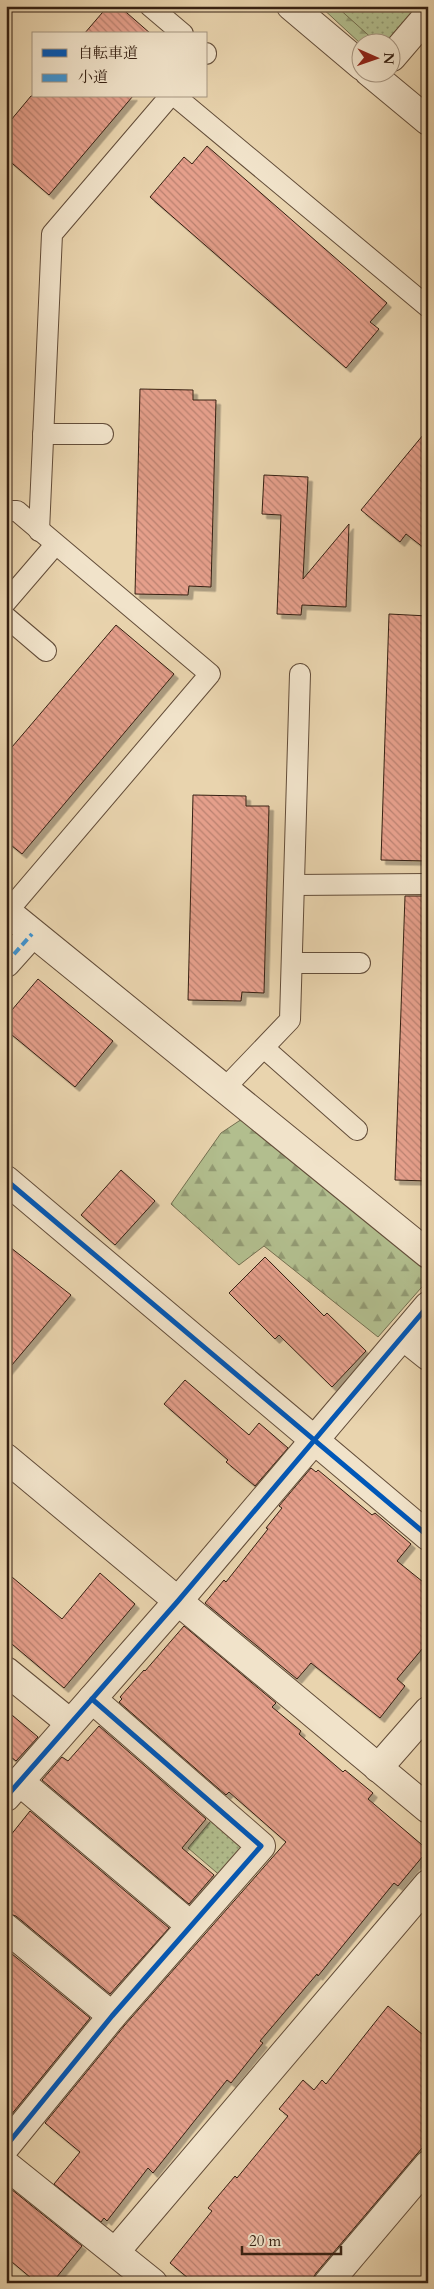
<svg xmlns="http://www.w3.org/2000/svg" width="434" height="2289" font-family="Cardo,'Noto Serif JP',serif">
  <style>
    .forest { fill: url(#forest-firs); stroke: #746f50 }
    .park { fill: url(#park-dots); stroke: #746f50 }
    .building { fill: url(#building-back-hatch); stroke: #362012; filter: url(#shadow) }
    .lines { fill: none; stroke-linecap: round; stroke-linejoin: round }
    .service-casing { stroke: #634d39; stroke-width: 22 }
    .pedestrian-casing { stroke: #634d39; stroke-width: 30 }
    .minor-casing { stroke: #634d39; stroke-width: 30 }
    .tertiary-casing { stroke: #634d39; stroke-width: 30 }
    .service { stroke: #f1e3ca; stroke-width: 20 }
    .pedestrian { stroke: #f1e3ca; stroke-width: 28 }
    .minor { stroke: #f1e3ca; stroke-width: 28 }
    .tertiary { stroke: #f1e3ca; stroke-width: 28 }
    .quiet { stroke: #3e94d3; stroke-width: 4; stroke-dasharray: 8 4; stroke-linecap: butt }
    .cycleway-casing { stroke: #f1e3ca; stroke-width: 8 }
    .cycleway { stroke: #0057b8; stroke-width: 5 }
  </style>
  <defs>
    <pattern id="forest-firs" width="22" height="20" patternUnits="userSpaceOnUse" patternTransform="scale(1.25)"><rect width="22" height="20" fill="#b2be8e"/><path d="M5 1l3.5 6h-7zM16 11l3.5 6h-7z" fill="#929a73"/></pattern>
    <pattern id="park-dots" width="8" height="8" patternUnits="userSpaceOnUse" patternTransform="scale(1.25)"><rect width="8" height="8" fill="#b2be8e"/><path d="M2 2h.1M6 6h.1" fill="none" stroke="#929a73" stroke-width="1.8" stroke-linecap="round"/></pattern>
    <pattern id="building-back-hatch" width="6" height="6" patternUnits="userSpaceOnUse" patternTransform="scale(1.25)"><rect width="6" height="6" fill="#e59f8b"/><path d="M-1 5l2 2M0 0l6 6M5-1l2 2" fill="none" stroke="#ba8170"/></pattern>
    <filter id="shadow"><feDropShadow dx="4.5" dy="4.5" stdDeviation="0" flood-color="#0004"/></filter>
  </defs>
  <rect width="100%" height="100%" fill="#e9d4ae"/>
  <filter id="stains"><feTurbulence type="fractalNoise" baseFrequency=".004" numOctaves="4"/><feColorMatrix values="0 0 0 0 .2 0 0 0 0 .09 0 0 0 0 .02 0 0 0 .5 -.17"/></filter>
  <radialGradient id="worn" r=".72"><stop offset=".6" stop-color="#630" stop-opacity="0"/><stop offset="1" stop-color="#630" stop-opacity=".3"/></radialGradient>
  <g class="forest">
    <polygon points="320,6 409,6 379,42 361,44"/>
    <polygon points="242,1119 428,1266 428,1280 378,1337 264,1246 239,1265 171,1204 221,1133"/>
  </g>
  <g class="park">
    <polygon points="336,6 417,6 386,42 376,42"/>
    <polygon points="215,1816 250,1845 223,1878 188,1848"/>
  </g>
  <g class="building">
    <polygon points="108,6 119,6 151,34 84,34"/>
    <polygon points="31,96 133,96 49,195 6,158 6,126"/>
    <polygon points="207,146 387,303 370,322 379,329 346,368 150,197 184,157 192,164"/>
    <polygon points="140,389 193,390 193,400 216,400 211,587 189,586 188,595 135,594"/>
    <polygon points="428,429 428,551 406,534 400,542 361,510"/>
    <polygon points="264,475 308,477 303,579 349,524 346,607 302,605 301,615 277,614 281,515 262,514"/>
    <polygon points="389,614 428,616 428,861 381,860"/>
    <polygon points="116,625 174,674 22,854 6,841 6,754"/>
    <polygon points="193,795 246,796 246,806 269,806 264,993 242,992 241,1001 188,1000"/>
    <polygon points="405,896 428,896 428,1181 395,1180"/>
    <polygon points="38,979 113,1041 75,1087 6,1030 6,1017"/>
    <polygon points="121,1170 155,1201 115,1245 81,1215"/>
    <polygon points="6,1244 71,1295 6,1372"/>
    <polygon points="265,1257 324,1316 327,1313 366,1351 332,1387 279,1335 275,1339 229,1293"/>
    <polygon points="185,1380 249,1435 259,1423 288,1448 255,1486 226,1462 228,1460 164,1404"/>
    <polygon points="311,1468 316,1472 318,1470 372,1515 375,1513 411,1544 397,1561 428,1586 428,1642 397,1679 405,1686 380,1718 311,1663 297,1679 205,1603 224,1580 226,1582 268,1529 266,1528 282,1508 279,1506"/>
    <polygon points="6,1572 62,1619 100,1573 135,1604 64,1688 6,1639"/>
    <polygon points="184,1626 276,1703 272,1707 301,1731 299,1734 343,1772 345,1770 373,1793 368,1799 428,1850 398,1886 394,1883 318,1976 317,1974 260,2041 263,2043 231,2083 227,2080 153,2173 148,2168 107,2221 104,2218 101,2222 54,2184 80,2152 45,2123 124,2026 286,1842 229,1792 226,1795 119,1702 122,1699 120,1697 144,1670 145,1671"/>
    <polygon points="6,1710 38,1737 16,1761 6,1753"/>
    <polygon points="99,1726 206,1819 182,1848 214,1875 189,1904 42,1780 62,1757 68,1761"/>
    <polygon points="30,1811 169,1928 110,1994 16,1916 6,1913 6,1841"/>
    <polygon points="6,1949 90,2018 6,2121"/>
    <polygon points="388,2006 428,2039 428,2141 316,2273 310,2283 194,2283 170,2263 212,2211 208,2208 235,2176 237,2178 288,2116 279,2109 303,2080 314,2090 322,2080 326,2084"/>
    <polygon points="6,2185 82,2246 52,2283 37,2283 6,2257"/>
  </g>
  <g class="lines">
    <g class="service-casing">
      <g id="service">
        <polyline points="150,6 183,34"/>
        <polyline points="206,53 206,54"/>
        <polyline points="175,96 428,307"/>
        <polyline points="43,434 103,434"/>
        <polyline points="6,511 17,511 210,674 7,912"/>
        <polyline points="39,531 52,234 170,96"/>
        <polyline points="6,602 55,545"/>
        <polyline points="6,617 46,651"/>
        <polyline points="294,885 428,884"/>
        <polyline points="292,963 360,963"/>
        <polyline points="264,1048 357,1130"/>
        <polyline points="224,1089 290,1020 300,674"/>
      </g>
    </g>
    <g class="pedestrian-casing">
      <polyline id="pedestrian" points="6,963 32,934"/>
    </g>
    <g class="minor-casing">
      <g id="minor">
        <polyline points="6,911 428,1254"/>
        <polyline points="6,1180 428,1536"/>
        <polyline points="403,1336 428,1356"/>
        <polyline points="6,1458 428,1809"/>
        <polyline points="6,1671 70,1723"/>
        <polyline points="378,1768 428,1711"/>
        <polyline points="20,1782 190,1925"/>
        <polyline points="6,1797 178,1601 428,1306"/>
        <polyline points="6,1928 112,2016"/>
        <polyline points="6,2146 112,2016 261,1846 92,1699"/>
        <polyline points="6,2165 153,2283"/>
        <polyline points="116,2251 428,1884"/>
        <polyline points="328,2283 428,2165"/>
      </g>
    </g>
    <g class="tertiary-casing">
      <g id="tertiary">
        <polyline points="291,6 362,66"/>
        <polyline points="392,57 428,15"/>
        <polyline points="369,72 428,121"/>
      </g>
    </g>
    <use href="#service" class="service"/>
    <use href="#pedestrian" class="pedestrian"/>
    <use href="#minor" class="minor"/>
    <use href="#tertiary" class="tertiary"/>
    <polyline class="quiet" points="6,963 32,934"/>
    <g class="cycleway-casing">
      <g id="cycleway">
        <polyline points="6,1180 428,1536"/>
        <polyline points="6,1797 178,1601 428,1306"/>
        <polyline points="6,2146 112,2016 261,1846 92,1699"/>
      </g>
    </g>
    <use href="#cycleway" class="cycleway"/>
  </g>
  <rect width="434" height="2289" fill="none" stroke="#e9d4ae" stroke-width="25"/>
  <rect x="8" y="8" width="419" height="2274" fill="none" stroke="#362012" stroke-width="2.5"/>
  <rect x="12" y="12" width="409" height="2264" fill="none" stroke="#362012"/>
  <rect x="32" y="32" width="175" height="65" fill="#f1e3ca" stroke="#a69580"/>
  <rect x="42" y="49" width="25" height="8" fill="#0057b8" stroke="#a69580"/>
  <text x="78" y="58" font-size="15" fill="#362012">自転車道</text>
  <rect x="42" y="74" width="25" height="8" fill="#3e94d3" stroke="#a69580"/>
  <text x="78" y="82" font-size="15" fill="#362012">小道</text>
  <g transform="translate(376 58) rotate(92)"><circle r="24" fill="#f1e3ca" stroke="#a69580"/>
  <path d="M0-4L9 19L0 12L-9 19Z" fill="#8f2418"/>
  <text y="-8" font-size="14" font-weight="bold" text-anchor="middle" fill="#362012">N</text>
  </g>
  <path d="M242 2246v8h99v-8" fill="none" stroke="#362012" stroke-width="2.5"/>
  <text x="249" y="2246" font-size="15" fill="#362012" stroke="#f1e3ca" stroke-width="4" paint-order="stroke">20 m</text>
  <rect width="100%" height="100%" filter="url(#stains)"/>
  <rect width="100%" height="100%" fill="url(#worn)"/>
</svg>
